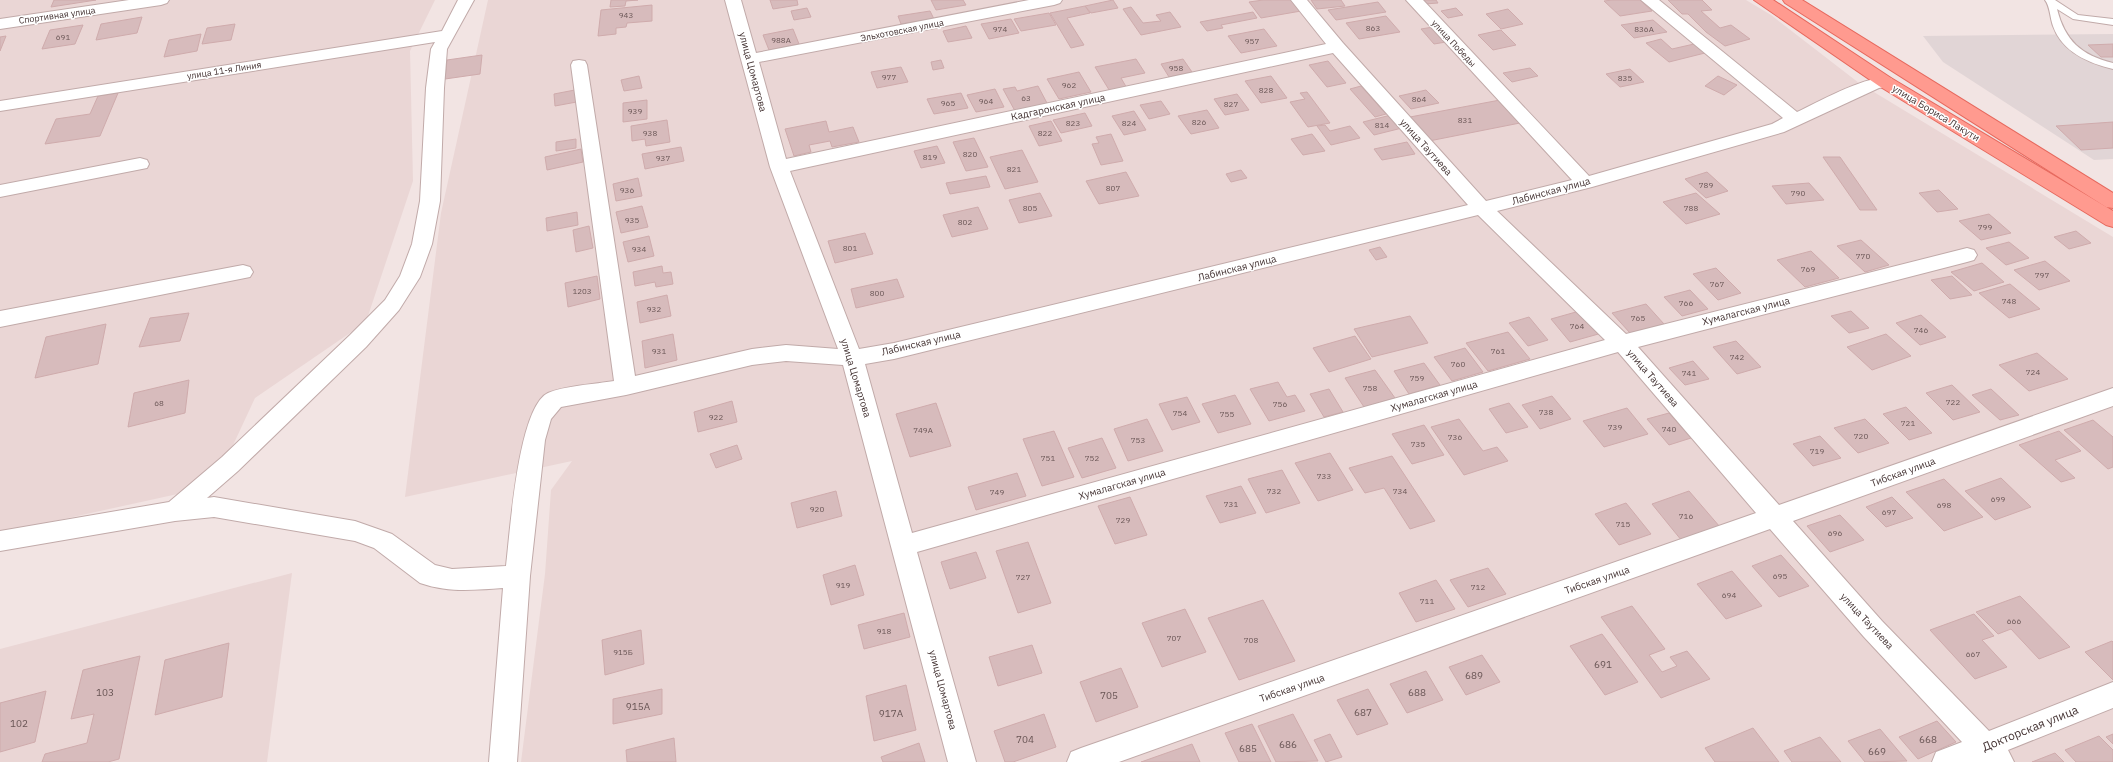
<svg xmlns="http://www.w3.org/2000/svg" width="2113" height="762" font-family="'IBM Plex Sans',sans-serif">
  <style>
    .residential { fill: #ead6d5 }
    .industrial { fill: #e1d5d6 }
    .building { fill: #d7bbbc; stroke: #cfabac }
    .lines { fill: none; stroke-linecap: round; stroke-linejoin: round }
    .lane-casing { stroke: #c1aaa9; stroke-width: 2 }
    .street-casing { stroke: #c1aaa9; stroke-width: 2 }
    .primary-casing { stroke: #e6685d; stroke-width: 2 }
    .lane { fill: #fff; fill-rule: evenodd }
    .street { fill: #fff; fill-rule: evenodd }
    .primary { fill: #ff9a8f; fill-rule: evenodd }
    .labels { text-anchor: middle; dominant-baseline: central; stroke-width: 3; stroke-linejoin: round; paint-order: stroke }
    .number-label { font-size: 8px; fill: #695555 }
    .far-street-label { font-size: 9px; fill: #433; stroke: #fff }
    .street-label { font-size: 10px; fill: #433; stroke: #fff }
    .near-number-label { font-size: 10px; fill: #695555 }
    .near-street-label { font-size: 12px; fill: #433; stroke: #fff }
  </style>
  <rect width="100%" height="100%" fill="#f2e4e3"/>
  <g class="residential">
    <polygon points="0,0 435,0 410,51 413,181 366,322 255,398 214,486 0,533"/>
    <polygon points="488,0 1746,0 1771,15 1859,83 2113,237 2113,762 521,762 545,574 551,490 572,461 405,497 441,213"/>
    <polygon points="292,573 267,762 0,762 0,649"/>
  </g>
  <polygon class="industrial" points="2113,34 2113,159 2094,160 1943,62 1923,36"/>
  <g class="building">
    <polygon points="54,0 96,0 51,7"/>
    <polygon points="611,0 638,0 626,1 625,6 610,7"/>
    <polygon points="770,0 797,0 798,5 773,9"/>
    <polygon points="931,0 963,0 966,5 936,10"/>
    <polygon points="1113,0 1118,8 1091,13 1085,6"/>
    <polygon points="1263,0 1293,0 1301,11 1261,18 1249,2"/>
    <polygon points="1311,0 1341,0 1345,6 1317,9"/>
    <polygon points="1422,0 1436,0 1438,3 1425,4"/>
    <polygon points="1612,0 1640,0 1652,11 1620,16 1604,1"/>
    <polygon points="1668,0 1702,0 1712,10 1701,11 1720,28 1731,25 1750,39 1725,46 1706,32 1688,14 1682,14"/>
    <polygon points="1378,2 1386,12 1336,20 1328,10"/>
    <polygon points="652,5 652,21 627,23 626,27 616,28 616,34 598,36 601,10"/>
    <polygon points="1085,6 1090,13 1067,18 1084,45 1071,48 1050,13"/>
    <polygon points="1131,7 1143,23 1161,21 1156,15 1170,12 1181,27 1141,35 1123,9"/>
    <polygon points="807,8 811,17 794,20 791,11"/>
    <polygon points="1456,8 1463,15 1448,18 1441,11"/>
    <polygon points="1508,9 1523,24 1501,29 1486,14"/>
    <polygon points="930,11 934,19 901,24 898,16"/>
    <polygon points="1253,12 1257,18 1221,25 1223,28 1207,31 1200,22"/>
    <polygon points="1049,13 1056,25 1021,31 1014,19"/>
    <polygon points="1386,16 1400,32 1359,39 1346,23"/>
    <polygon points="142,17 137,33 96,40 101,24"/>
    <polygon points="1011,19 1019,33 989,39 981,24"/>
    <polygon points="1653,20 1667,32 1634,38 1621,25"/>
    <polygon points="235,24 231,40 202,44 207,28"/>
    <polygon points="83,25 75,44 42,49 50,30"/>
    <polygon points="966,26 972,38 948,42 943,31"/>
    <polygon points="1433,27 1446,42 1434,44 1421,29"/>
    <polygon points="793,29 799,44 769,50 763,35"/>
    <polygon points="1264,29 1277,46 1241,53 1228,36"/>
    <polygon points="1501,30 1516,45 1493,50 1478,35"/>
    <polygon points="201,34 197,51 164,57 169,40"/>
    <polygon points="6,36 0,51 0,37"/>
    <polygon points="1661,39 1672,49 1694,44 1705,53 1669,62 1646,43"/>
    <polygon points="2113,44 2113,57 2101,57 2088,45"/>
    <polygon points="482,55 480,74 445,79 447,60"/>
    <polygon points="1136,59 1145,73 1121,78 1128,90 1111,93 1095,67"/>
    <polygon points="1183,59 1192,72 1169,77 1161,64"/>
    <polygon points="941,60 944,68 933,70 931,62"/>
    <polygon points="1328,61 1346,83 1327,87 1309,65"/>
    <polygon points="901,67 908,82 877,88 871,72"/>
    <polygon points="1530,68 1538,76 1512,82 1503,73"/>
    <polygon points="1630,69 1644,82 1620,87 1606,74"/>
    <polygon points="1079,72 1091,92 1059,99 1047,79"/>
    <polygon points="639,76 642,88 624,91 621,80"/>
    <polygon points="1271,76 1287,98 1261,103 1245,81"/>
    <polygon points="1718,76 1737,85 1724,95 1705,86"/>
    <polygon points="1038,86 1048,105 1015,111 1003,89 1015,87 1017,91"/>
    <polygon points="1361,86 1386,114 1375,117 1350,89"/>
    <polygon points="580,89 582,101 555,106 554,94"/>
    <polygon points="995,89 1004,107 976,112 967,95"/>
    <polygon points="1426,90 1439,103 1411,109 1399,96"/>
    <polygon points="1307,92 1330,123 1308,127 1290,102 1305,99 1300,93"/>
    <polygon points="118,93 100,136 45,144 56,119 90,114 98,96"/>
    <polygon points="961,93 968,108 934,114 927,99"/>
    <polygon points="1237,94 1249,110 1225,115 1214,99"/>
    <polygon points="647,100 647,119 623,122 623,103"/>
    <polygon points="1500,100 1520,123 1429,141 1410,117"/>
    <polygon points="1161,101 1170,114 1149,119 1140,105"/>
    <polygon points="1207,110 1219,128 1191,134 1178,116"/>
    <polygon points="1134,111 1146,130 1124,135 1112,116"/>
    <polygon points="1085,113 1092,126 1061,133 1053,120"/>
    <polygon points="1391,115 1402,128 1374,135 1363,122"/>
    <polygon points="667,120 670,142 646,146 645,139 632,141 631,126"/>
    <polygon points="826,121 829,132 853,127 859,142 832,147 830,141 809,145 811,152 794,156 785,129"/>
    <polygon points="1051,121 1062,141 1039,146 1029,126"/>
    <polygon points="2113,122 2113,148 2081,150 2056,126"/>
    <polygon points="1325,125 1330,131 1350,126 1360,138 1331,145 1317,126"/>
    <polygon points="1111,134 1123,161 1101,165 1092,144 1099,143 1096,137"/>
    <polygon points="1312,134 1325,151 1303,155 1291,139"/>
    <polygon points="974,138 988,167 966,171 953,142"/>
    <polygon points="576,139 576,148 556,151 556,142"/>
    <polygon points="1407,142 1415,154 1382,160 1374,149"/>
    <polygon points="937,146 945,163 921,168 914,151"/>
    <polygon points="681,147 684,161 645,169 642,154"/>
    <polygon points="581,149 583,162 547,170 545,157"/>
    <polygon points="1022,150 1038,182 1005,189 990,157"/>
    <polygon points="1823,157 1840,157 1877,210 1860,210"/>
    <polygon points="1241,170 1247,178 1231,182 1226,174"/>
    <polygon points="1126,172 1139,196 1099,204 1086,181"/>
    <polygon points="1707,172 1728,191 1706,198 1685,179"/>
    <polygon points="986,176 990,187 950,194 946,183"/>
    <polygon points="638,178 642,196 616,201 613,184"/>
    <polygon points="1809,183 1824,200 1786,204 1772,186"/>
    <polygon points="1939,190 1958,209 1937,212 1919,193"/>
    <polygon points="1040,193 1052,216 1019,223 1009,200"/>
    <polygon points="1696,193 1720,214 1686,224 1663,202"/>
    <polygon points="642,206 648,227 621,233 616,212"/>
    <polygon points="978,207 988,229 952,237 943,215"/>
    <polygon points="577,212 578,225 547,231 546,218"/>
    <polygon points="1989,214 2011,233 1981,240 1959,221"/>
    <polygon points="589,226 593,248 576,252 573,230"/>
    <polygon points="2076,231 2091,243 2069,249 2054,237"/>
    <polygon points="865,233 873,254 835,263 828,241"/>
    <polygon points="649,236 654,256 628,262 623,242"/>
    <polygon points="1861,240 1889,265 1865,272 1837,246"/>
    <polygon points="2009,242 2029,258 2006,265 1986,248"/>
    <polygon points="1380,247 1387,257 1376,260 1369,250"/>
    <polygon points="1811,251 1839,278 1805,287 1777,260"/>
    <polygon points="2045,261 2070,281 2039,290 2014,270"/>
    <polygon points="1982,263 2004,282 1974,291 1951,272"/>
    <polygon points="662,266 663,273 671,272 673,284 656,287 655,282 635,286 633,272"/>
    <polygon points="1716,268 1741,293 1718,300 1693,274"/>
    <polygon points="597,276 600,299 568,307 565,283"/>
    <polygon points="1952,276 1972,295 1950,299 1931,280"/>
    <polygon points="897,279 904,297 856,308 851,289"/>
    <polygon points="2010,284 2040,309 2009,318 1979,293"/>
    <polygon points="1690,290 1708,309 1682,316 1664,297"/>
    <polygon points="667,295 671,316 640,323 637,302"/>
    <polygon points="1646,304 1664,324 1630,333 1612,313"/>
    <polygon points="1583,310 1602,333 1570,342 1551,319"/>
    <polygon points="1851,311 1869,328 1849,333 1831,316"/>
    <polygon points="189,313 180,341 139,347 150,318"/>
    <polygon points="1921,315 1946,337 1920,345 1896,323"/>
    <polygon points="1410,316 1428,343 1372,357 1354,329"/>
    <polygon points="1529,317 1548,340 1528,346 1509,323"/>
    <polygon points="106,324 98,364 35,378 46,337"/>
    <polygon points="1508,332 1530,359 1488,371 1466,343"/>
    <polygon points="673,334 677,360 645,368 642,341"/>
    <polygon points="1886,334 1911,356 1872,370 1847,347"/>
    <polygon points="1355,336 1371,359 1329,372 1313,348"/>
    <polygon points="1736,341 1761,367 1737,374 1713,347"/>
    <polygon points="1465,348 1483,372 1452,381 1434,357"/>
    <polygon points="2037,353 2068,379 2029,391 1999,365"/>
    <polygon points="1693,361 1709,379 1685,385 1669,368"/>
    <polygon points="1424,363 1440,385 1409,394 1394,371"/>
    <polygon points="1375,370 1395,398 1364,407 1345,378"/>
    <polygon points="189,380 185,413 128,427 134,393"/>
    <polygon points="1278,382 1287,397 1295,395 1305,411 1269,421 1250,389"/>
    <polygon points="1952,385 1980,412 1953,420 1926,393"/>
    <polygon points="1329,389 1343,412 1324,417 1310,394"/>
    <polygon points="1991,389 2019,415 2000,420 1972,395"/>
    <polygon points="1235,395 1251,424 1218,433 1202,404"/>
    <polygon points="1552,396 1571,419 1540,429 1522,405"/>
    <polygon points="1187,397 1200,422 1172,430 1159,404"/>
    <polygon points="732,401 737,422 698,432 694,412"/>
    <polygon points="936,403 951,446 910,457 896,414"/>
    <polygon points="1509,403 1528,427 1506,433 1489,409"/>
    <polygon points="1906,407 1932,433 1909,440 1883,414"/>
    <polygon points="1627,408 1648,434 1604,447 1583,421"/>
    <polygon points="1669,413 1691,438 1669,445 1647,419"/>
    <polygon points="1147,419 1163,451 1128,461 1114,429"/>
    <polygon points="1459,419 1483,451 1497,447 1508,461 1464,475 1431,427"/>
    <polygon points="1865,419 1889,443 1858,453 1834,428"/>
    <polygon points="2093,420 2113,437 2113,467 2108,469 2064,430"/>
    <polygon points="1424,425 1444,455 1412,464 1392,434"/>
    <polygon points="1054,431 1074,477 1042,486 1023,439"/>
    <polygon points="2059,431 2081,451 2055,460 2075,478 2061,482 2019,445"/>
    <polygon points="1820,436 1841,458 1813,466 1793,444"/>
    <polygon points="1102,438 1116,468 1082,478 1068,448"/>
    <polygon points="737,445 742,459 716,468 710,454"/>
    <polygon points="1330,453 1353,490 1318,501 1295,463"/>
    <polygon points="1392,456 1435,521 1410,529 1384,488 1365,493 1349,468"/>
    <polygon points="1282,470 1300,503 1266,513 1248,479"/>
    <polygon points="1017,473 1026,496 976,510 968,487"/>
    <polygon points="2001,478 2031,507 1995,520 1965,491"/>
    <polygon points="1944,479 1983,517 1944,531 1906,492"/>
    <polygon points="1241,486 1256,513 1220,523 1206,496"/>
    <polygon points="836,491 842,516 797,528 791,503"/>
    <polygon points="1689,491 1720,527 1682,541 1652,504"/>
    <polygon points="1130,497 1147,535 1115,544 1098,506"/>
    <polygon points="1892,497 1913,518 1886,527 1866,507"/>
    <polygon points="1626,503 1651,534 1619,545 1595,514"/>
    <polygon points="1840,515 1864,540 1830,552 1807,526"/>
    <polygon points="1028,542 1051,603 1018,613 996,551"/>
    <polygon points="976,552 986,578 950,589 941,562"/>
    <polygon points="1781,555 1809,586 1779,597 1752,566"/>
    <polygon points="855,565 864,595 831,605 823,575"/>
    <polygon points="1488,568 1506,594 1468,607 1450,580"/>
    <polygon points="1732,571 1762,606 1726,619 1697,584"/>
    <polygon points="1436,580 1455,609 1416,622 1399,593"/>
    <polygon points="2020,596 2070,647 2039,659 2011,629 1998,634 1976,612"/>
    <polygon points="1263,600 1295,661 1239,680 1208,618"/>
    <polygon points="1632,606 1665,649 1649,655 1662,672 1677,666 1670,657 1687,651 1710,679 1661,698 1601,617"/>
    <polygon points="1185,609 1206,652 1162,667 1142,623"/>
    <polygon points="904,613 910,637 864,649 858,625"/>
    <polygon points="1974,614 1994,636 1982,640 2007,667 1975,679 1930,630"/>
    <polygon points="641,630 644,664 605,675 602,640"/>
    <polygon points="1602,634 1638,682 1605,695 1570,646"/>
    <polygon points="2112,641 2113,642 2113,680 2085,652"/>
    <polygon points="229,643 222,697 155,715 165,660"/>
    <polygon points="1032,645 1042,673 998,686 989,657"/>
    <polygon points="1482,655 1500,682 1466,695 1449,667"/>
    <polygon points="140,656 119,759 108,762 42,762 45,754 87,743 94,714 71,719 83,670"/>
    <polygon points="1121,668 1138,707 1096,722 1080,682"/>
    <polygon points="1426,671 1443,700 1407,713 1390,684"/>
    <polygon points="906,685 916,730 874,741 866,696"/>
    <polygon points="662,689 662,714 613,724 613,699"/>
    <polygon points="1368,689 1388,724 1357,735 1337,700"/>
    <polygon points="46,691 35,742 0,752 0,703"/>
    <polygon points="1044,714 1056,747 1013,762 1005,762 994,731"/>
    <polygon points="1293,714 1318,761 1276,762 1258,726"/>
    <polygon points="1937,721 1956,742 1918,759 1899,737"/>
    <polygon points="1252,724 1271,762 1239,762 1225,733"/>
    <polygon points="1753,728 1779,762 1715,762 1705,748"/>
    <polygon points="1880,729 1907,761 1865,762 1848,741"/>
    <polygon points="1330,734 1342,757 1326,762 1314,740"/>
    <polygon points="2113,734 2113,744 2106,737"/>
    <polygon points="2099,736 2113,750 2113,762 2076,762 2065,750"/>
    <polygon points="1820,737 1841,762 1792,762 1784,751"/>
    <polygon points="674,738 676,762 627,762 626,750"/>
    <polygon points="919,743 925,762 883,762 881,757"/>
    <polygon points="1192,744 1200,762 1141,762"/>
    <polygon points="2055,753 2064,762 2032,762"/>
  </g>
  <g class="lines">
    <g class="lane-casing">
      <path id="lane" d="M 2045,0 L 2055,0 L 2078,15 L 2113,19 L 2113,25 L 2073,19 L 2057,9 C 2065,41 2081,55 2113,63 L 2113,69 C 2088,63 2062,52 2053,26 C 2050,18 2050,6 2045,0 Z"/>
    </g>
    <g class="street-casing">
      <g id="street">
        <polygon points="129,0 169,0 167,3 161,5 0,29 0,19"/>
        <path d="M 458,0 L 474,0 L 447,49 L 444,88 L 440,201 L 432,244 L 420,277 L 399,310 L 366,347 L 238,471 L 207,498 L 214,497 L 355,521 L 392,534 L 435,565 L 452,569 L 506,566 C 510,533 518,407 548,393 C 563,386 596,384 614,381 L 571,65 L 573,61 L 579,60 L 585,61 L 587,65 L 635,376 L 752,349 L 786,345 L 838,349 L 770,167 L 725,0 L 741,0 L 756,53 L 1029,0 L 1062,0 L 1060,3 L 1054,5 L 759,62 L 786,159 L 1326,44 L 1291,0 L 1307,0 L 1343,43 L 1486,201 L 1572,180 L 1406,0 L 1423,0 L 1589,176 L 1772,124 L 1783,118 L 1641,0 L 1659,0 L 1797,112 C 1818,102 1870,73 1891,78 L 1894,82 L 1891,86 L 1879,88 L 1784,132 L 1592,187 L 1497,211 L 1626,334 L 1967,248 L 1974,250 L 1977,255 L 1974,260 L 1967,262 L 1638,347 L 1779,505 L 2113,388 L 2113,406 L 1793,521 L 1882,621 L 1989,731 L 2113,682 L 2113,708 L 2008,750 L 2014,762 L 1932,762 L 1936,752 L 1962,742 L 1864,637 L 1770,529 L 1119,762 L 1067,762 L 1071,752 L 1081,748 L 1756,513 L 1618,352 L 917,552 L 976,762 L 948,762 L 843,365 L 786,361 L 752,365 L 626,395 L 561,407 L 551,419 L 545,440 L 530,576 L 517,762 L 489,762 L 503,588 C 474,590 449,593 420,583 L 374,548 L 355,541 L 214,517 L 175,521 L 0,551 L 0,531 L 169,502 L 222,457 L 350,335 L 385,300 L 400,276 L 412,244 L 420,201 L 426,88 L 431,49 L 435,42 L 0,111 L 0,101 L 442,31 ZM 1333,53 L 1468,205 L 894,343 L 859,349 L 790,171 ZM 1478,215 L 1605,340 L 912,533 L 865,364 L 894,359 Z"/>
        <polygon points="140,158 147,160 149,164 147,168 0,197 0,185"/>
        <polygon points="243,265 250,267 253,272 250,277 0,327 0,311"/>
      </g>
    </g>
    <g class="primary-casing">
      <g id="primary">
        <polygon points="1754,0 1773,0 1891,78 2113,211 2113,227 2106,225 1879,86"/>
        <polygon points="1783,0 1802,0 2113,193 2113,208 2106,207 1785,3"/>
      </g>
    </g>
    <use href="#lane" class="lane"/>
    <use href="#street" class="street"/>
    <use href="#primary" class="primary"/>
  </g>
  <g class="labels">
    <g class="number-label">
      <text x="626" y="15">943</text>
      <text x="1373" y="28">863</text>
      <text x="1000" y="29">974</text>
      <text x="1644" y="29">836А</text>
      <text x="63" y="37">691</text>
      <text x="781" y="40">988А</text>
      <text x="1252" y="41">957</text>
      <text x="1176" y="68">958</text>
      <text x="889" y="77">977</text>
      <text x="1625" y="78">835</text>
      <text x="1069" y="85">962</text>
      <text x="1266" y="90">828</text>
      <text x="1026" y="98">63</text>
      <text x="1419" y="99">864</text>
      <text x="986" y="101">964</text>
      <text x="948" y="103">965</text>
      <text x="1231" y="104">827</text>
      <text x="635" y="111">939</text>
      <text x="1465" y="120">831</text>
      <text x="1199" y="122">826</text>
      <text x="1073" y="123">823</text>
      <text x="1129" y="123">824</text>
      <text x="1382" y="125">814</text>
      <text x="650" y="133">938</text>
      <text x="1045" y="133">822</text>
      <text x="970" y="154">820</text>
      <text x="930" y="157">819</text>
      <text x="663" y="158">937</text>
      <text x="1014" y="169">821</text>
      <text x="1706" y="185">789</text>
      <text x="1113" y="188">807</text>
      <text x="627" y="190">936</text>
      <text x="1798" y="193">790</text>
      <text x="1030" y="208">805</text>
      <text x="1691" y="208">788</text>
      <text x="632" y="220">935</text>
      <text x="965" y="222">802</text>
      <text x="1985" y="227">799</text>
      <text x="850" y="248">801</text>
      <text x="639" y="249">934</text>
      <text x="1863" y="256">770</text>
      <text x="1808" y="269">769</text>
      <text x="2042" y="275">797</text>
      <text x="1717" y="284">767</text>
      <text x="582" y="291">1203</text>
      <text x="877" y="293">800</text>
      <text x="2009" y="301">748</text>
      <text x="1686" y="303">766</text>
      <text x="654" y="309">932</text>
      <text x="1638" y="318">765</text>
      <text x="1577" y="326">764</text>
      <text x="1921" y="330">746</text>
      <text x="659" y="351">931</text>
      <text x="1498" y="351">761</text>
      <text x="1737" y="357">742</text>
      <text x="1458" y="364">760</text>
      <text x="2033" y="372">724</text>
      <text x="1689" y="373">741</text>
      <text x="1417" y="378">759</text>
      <text x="1370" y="388">758</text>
      <text x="1953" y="402">722</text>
      <text x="159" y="403">68</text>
      <text x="1280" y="404">756</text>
      <text x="1546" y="412">738</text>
      <text x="1180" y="413">754</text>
      <text x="1227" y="414">755</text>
      <text x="716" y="417">922</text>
      <text x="1908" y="423">721</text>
      <text x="1615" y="427">739</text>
      <text x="1669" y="429">740</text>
      <text x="923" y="430">749А</text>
      <text x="1861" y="436">720</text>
      <text x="1455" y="437">736</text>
      <text x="1138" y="440">753</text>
      <text x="1418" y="444">735</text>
      <text x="1817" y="451">719</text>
      <text x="1048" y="458">751</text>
      <text x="1092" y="458">752</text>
      <text x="1324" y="476">733</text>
      <text x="1274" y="491">732</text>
      <text x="1400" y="491">734</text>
      <text x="997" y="492">749</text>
      <text x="1998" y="499">699</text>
      <text x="1231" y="504">731</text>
      <text x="1944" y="505">698</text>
      <text x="817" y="509">920</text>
      <text x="1889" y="512">697</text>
      <text x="1686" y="516">716</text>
      <text x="1123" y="520">729</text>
      <text x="1623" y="524">715</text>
      <text x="1835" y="533">696</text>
      <text x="1780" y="576">695</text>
      <text x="1023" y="577">727</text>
      <text x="843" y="585">919</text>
      <text x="1478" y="587">712</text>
      <text x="1729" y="595">694</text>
      <text x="1427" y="601">711</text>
      <text x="2014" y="621">666</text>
      <text x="884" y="631">918</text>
      <text x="1174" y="638">707</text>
      <text x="1251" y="640">708</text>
      <text x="623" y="652">915Б</text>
      <text x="1973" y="654">667</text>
    </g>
    <g class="far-street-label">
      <text transform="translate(57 15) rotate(-8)">Спортивная улица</text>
      <text transform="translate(902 30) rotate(-11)">Эльхотовская улица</text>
      <text transform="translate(1454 43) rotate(47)">улица Победы</text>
      <text transform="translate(224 70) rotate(-9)">улица 11-я Линия</text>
    </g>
    <g class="street-label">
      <text transform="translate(753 72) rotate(75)">улица Цомартова</text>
      <text transform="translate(1058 107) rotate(-12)">Кадгаронская улица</text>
      <text transform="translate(1936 113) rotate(31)">улица Бориса Лакути</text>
      <text transform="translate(1426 147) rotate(48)">улица Таутиева</text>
      <text transform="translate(1551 191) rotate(-15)">Лабинская улица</text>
      <text transform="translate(1237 268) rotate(-14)">Лабинская улица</text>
      <text transform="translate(1746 311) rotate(-14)">Хумалагская улица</text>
      <text transform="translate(921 343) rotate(-13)">Лабинская улица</text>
      <text transform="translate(856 378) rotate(73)">улица Цомартова</text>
      <text transform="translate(1653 378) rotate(49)">улица Таутиева</text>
      <text transform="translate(1434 396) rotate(-16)">Хумалагская улица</text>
      <text transform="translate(1903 472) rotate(-20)">Тибская улица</text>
      <text transform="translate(1122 484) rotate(-16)">Хумалагская улица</text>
      <text transform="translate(1597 580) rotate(-19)">Тибская улица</text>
      <text transform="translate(1867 621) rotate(47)">улица Таутиева</text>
      <text transform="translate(1292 688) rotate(-19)">Тибская улица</text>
      <text transform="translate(943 690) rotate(75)">улица Цомартова</text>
    </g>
    <g class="near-number-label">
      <text x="1603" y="664">691</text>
      <text x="1474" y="675">689</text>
      <text x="105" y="692">103</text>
      <text x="1417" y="692">688</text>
      <text x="1109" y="695">705</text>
      <text x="638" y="706">915А</text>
      <text x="1363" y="712">687</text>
      <text x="891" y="713">917А</text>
      <text x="19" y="723">102</text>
      <text x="1025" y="739">704</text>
      <text x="1928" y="739">668</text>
      <text x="1288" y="744">686</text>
      <text x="1248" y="748">685</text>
      <text x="1877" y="751">669</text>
    </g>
    <g class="near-street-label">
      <text transform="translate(2030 728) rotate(-22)">Докторская улица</text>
    </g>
  </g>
</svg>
